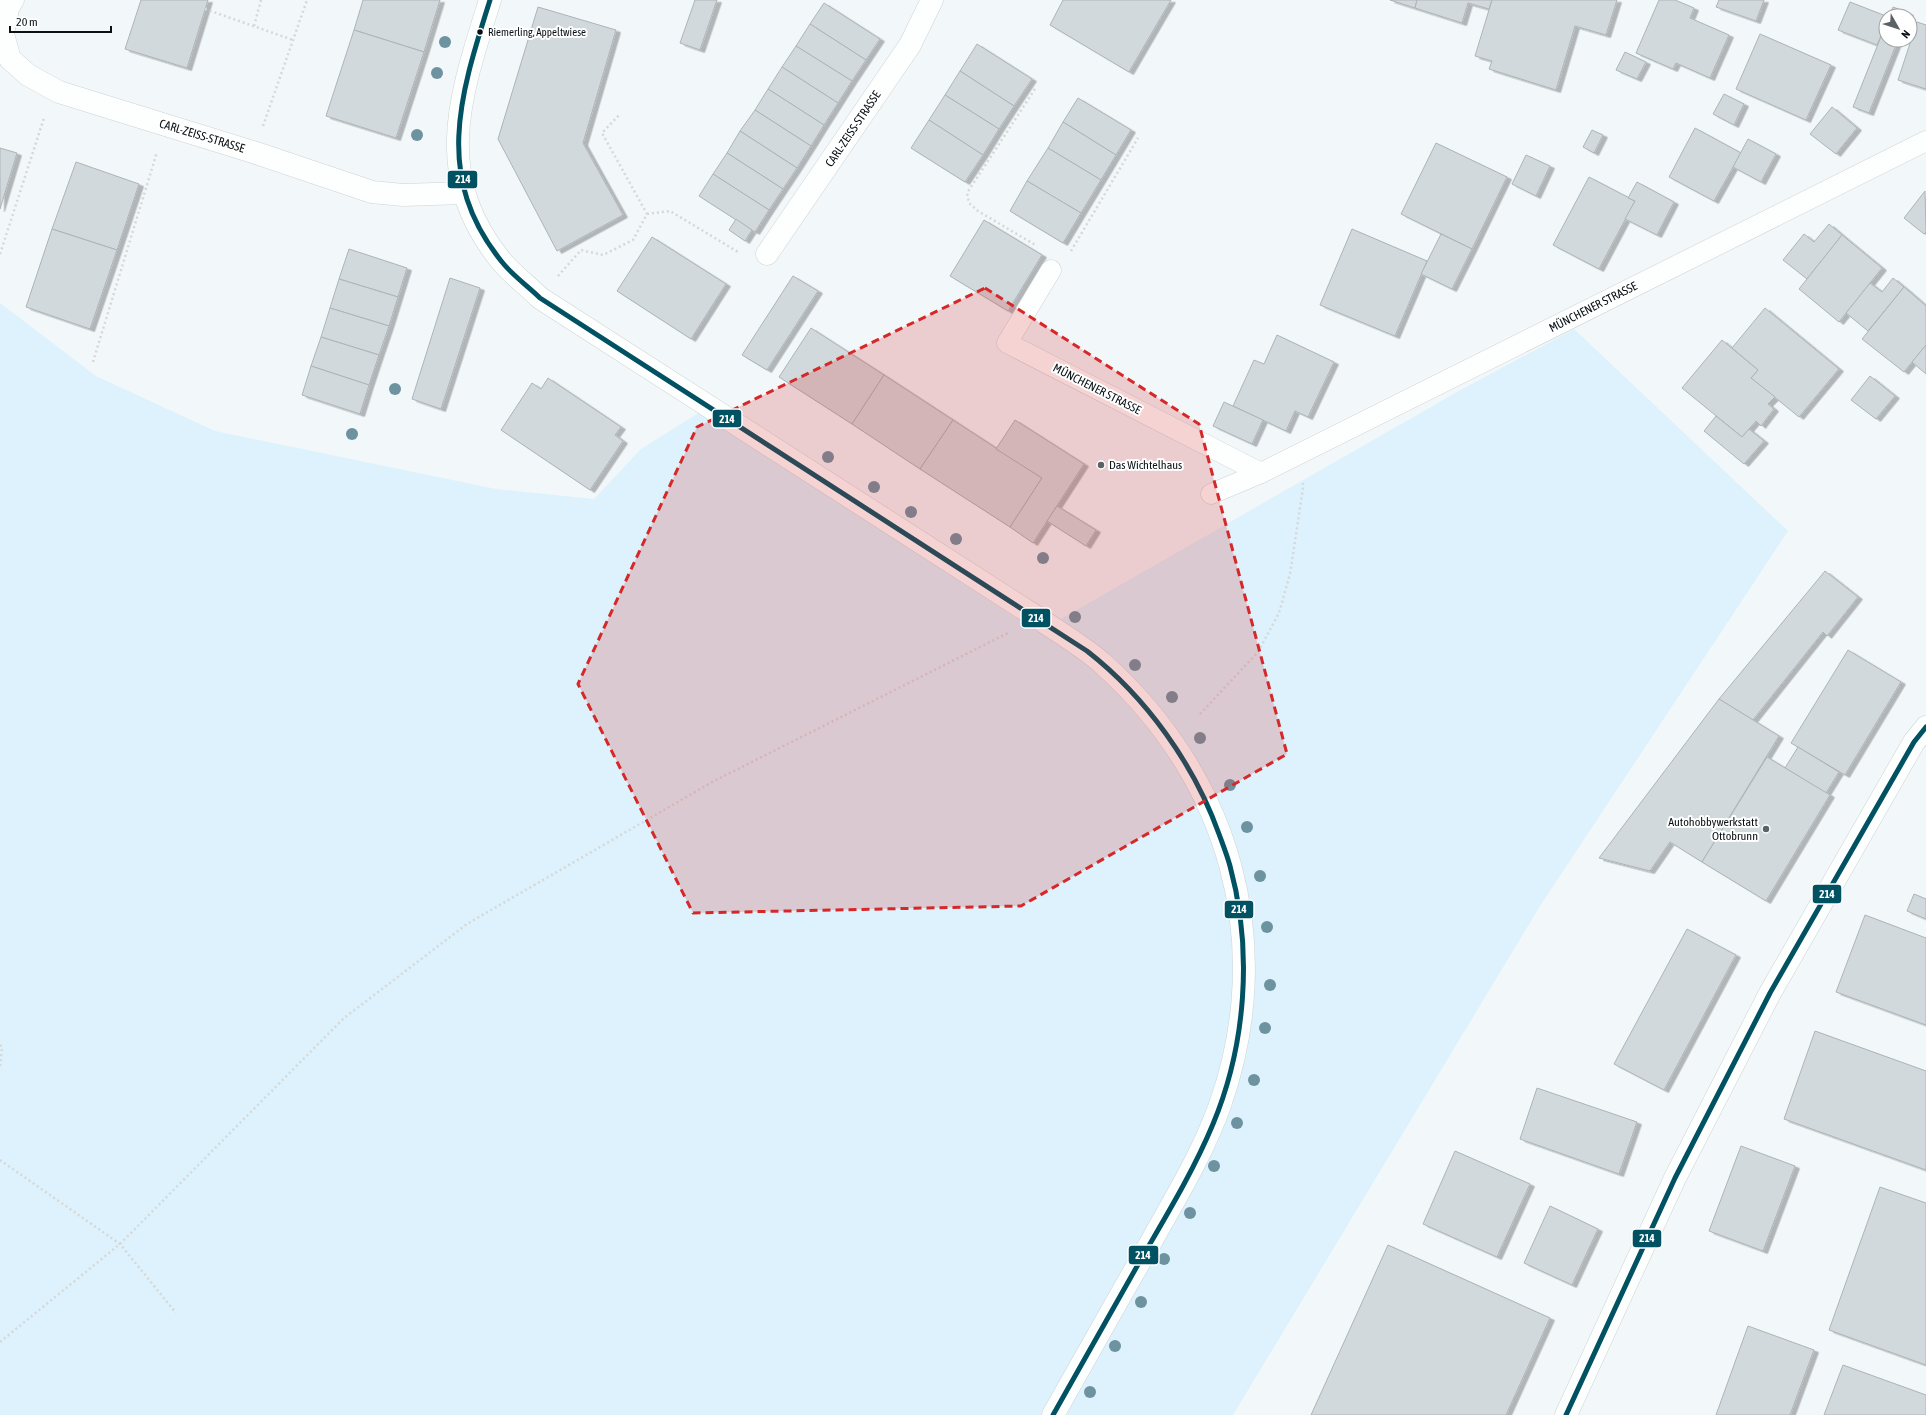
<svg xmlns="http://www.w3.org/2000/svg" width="1926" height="1415" font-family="'Asap Condensed',sans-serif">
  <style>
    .green { fill: #ddf2fc }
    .building { fill: #d2d9dc; stroke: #adb4b7; filter: url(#shadow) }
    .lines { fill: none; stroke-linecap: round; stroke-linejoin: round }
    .lane-casing { stroke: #cdd3d6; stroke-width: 21 }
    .street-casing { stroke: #cdd3d6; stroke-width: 23 }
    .path { stroke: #d6d8d8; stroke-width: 2.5; stroke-dasharray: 2 3; stroke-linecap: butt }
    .lane { stroke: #fdfefe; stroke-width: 20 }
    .street { stroke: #fdfefe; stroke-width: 22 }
    .bus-1-casing { stroke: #fff; stroke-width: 8 }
    .bus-1 { stroke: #005262; stroke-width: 5 }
    .tree { fill: #6d93a0 }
    .marked { fill: #d62828; fill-opacity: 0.2; stroke: #d62828; stroke-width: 3; stroke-dasharray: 8 5; stroke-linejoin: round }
    .bus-dot { fill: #091115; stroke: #fff; stroke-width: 1.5 }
    .poi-dot { fill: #5b6265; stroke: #fff; stroke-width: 1.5 }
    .labels { text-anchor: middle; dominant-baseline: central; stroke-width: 4; stroke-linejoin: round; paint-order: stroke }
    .bus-label { font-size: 11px; fill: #091115; stroke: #fff; text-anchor: start }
    .street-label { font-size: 12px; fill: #091115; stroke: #fff }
    .poi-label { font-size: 12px; fill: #091115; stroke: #fff; text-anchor: start }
    .line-badge { stroke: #fff; stroke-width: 1.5 }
    .badge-label { font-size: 11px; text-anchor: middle; font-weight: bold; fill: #fff }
  </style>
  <defs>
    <filter id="shadow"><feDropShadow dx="4.5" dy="2.5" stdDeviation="0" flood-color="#0004"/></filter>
  </defs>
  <rect width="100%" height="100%" fill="#f2f7f9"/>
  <polygon class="green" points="0,303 96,376 215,431 496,489 594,499 641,449 700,412 1038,632 1457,392 1574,329 1788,531 1540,906 1233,1415 0,1415"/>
  <g class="building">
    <polygon points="141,0 208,0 187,68 125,49"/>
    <polygon points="363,0 440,0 424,52 354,30"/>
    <polygon points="695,0 717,0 700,50 680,43"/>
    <polygon points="1063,0 1171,0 1129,72 1050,25"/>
    <polygon points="1390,0 1417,0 1415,8"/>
    <polygon points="1417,0 1492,0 1489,9 1468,3 1462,23 1415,8"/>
    <polygon points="1492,0 1617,0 1606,35 1575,26 1556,90 1489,69 1492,61 1475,56"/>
    <polygon points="1659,0 1675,0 1694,8 1690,18 1729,35 1710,78 1676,63 1673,69 1636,53"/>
    <polygon points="1719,0 1764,0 1756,21 1716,7"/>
    <polygon points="1850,2 1886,16 1886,24 1877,45 1838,30"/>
    <polygon points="824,3 880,39 866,60 810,24"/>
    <polygon points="538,7 616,30 583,143 623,215 557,251 498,139"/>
    <polygon points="1893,7 1909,13 1908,16 1889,16"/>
    <polygon points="1917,22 1926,25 1926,89 1898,80"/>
    <polygon points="810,24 866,60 852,81 796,46"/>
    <polygon points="1886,24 1886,40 1898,40 1869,113 1853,107"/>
    <polygon points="354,30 424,52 396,138 326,116"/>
    <polygon points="1760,34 1831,65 1806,120 1736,89"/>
    <polygon points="977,44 1032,79 1014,106 960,71"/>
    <polygon points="796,46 852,81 838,103 782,67"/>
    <polygon points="1625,52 1646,62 1637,79 1616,70"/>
    <polygon points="782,67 838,103 824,125 768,89"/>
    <polygon points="960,71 1014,106 999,129 945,95"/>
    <polygon points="768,89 824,125 811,146 755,110"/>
    <polygon points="1724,94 1744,104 1734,125 1713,114"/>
    <polygon points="945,95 999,129 983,155 929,120"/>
    <polygon points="1078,98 1131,130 1116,155 1063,122"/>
    <polygon points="1832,107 1857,128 1836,154 1810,134"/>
    <polygon points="755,110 811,146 797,168 740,131"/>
    <polygon points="929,120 983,155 965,182 911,148"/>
    <polygon points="1063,122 1116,155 1101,180 1048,148"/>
    <polygon points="1695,128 1741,153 1714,201 1669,177"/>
    <polygon points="1592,130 1603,135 1594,153 1583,147"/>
    <polygon points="740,131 797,168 783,189 727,153"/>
    <polygon points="1748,139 1776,154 1761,182 1733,167"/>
    <polygon points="1436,143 1507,177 1472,249 1401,214"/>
    <polygon points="0,148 17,153 0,209"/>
    <polygon points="1048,148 1101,180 1081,213 1027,181"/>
    <polygon points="727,153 783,189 769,210 713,174"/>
    <polygon points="1526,155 1550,166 1536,196 1512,184"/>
    <polygon points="76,162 139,184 117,250 52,229"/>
    <polygon points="713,174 769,210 755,232 699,196"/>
    <polygon points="1589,177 1635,201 1599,269 1553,245"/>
    <polygon points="1027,181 1081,213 1063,243 1010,211"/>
    <polygon points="1637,182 1674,202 1657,235 1625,219 1635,201 1628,198"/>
    <polygon points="1925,191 1926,232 1924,234 1904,218"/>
    <polygon points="736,219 752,230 745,241 729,230"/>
    <polygon points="984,220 1042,255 1008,311 950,276"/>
    <polygon points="1829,224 1842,235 1807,279 1783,260 1804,234 1814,242"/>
    <polygon points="52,229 117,250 90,329 26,307"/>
    <polygon points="1352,229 1427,261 1395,336 1320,305"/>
    <polygon points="1441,234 1472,249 1452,289 1421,274"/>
    <polygon points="1842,235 1882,268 1839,322 1799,289"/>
    <polygon points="652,237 726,284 691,339 617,291"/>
    <polygon points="349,249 407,268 398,297 339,279"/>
    <polygon points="793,276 818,291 767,370 742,355"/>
    <polygon points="450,278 480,288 441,409 412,399"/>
    <polygon points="1893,278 1904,287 1868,331 1846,313 1870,283 1882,292"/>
    <polygon points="339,279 398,297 389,326 330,308"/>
    <polygon points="1904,287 1926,306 1926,345 1904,372 1862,339"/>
    <polygon points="330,308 389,326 379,355 321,337"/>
    <polygon points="1765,308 1839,369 1799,417 1751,378 1758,370 1732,348"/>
    <polygon points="811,328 884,375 852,424 779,377"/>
    <polygon points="1277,335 1334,362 1308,417 1295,411 1286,431 1233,406 1254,360 1264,364"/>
    <polygon points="321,337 379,355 369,385 311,366"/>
    <polygon points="1722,340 1758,370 1751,378 1775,397 1768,404 1774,409 1761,426 1756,421 1742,437 1682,388"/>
    <polygon points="1926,345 1926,374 1912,362"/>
    <polygon points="311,366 369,385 360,414 302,395"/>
    <polygon points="884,375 953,420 920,469 852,424"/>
    <polygon points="1870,376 1895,396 1876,419 1851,400"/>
    <polygon points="548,378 621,427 615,435 623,441 590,490 501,430 532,383 541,389"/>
    <polygon points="1224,402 1263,420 1252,444 1213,426"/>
    <polygon points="1716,416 1742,437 1749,429 1764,441 1744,464 1704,431"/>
    <polygon points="953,420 1042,478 1010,527 920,469"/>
    <polygon points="1015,420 1084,464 1033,543 1010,527 1042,478 996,449"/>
    <polygon points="1057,506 1096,530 1086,546 1047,521"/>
    <polygon points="1825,571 1858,597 1827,636 1823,632 1753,720 1719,699"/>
    <polygon points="1848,650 1901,682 1845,775 1791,743"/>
    <polygon points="1719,699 1779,736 1702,862 1670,842 1650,871 1599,858"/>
    <polygon points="1798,747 1839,772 1826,793 1785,768"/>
    <polygon points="1767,757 1830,795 1766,901 1702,862"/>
    <polygon points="1914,894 1926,899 1926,919 1907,911"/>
    <polygon points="1865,915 1926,938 1926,1025 1836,992"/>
    <polygon points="1687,929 1736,955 1664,1090 1614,1064"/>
    <polygon points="1815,1031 1926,1071 1926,1170 1784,1119"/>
    <polygon points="1537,1088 1637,1122 1619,1174 1520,1139"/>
    <polygon points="1741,1146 1795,1166 1763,1251 1709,1231"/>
    <polygon points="1455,1151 1530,1184 1497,1257 1423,1224"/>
    <polygon points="1880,1187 1926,1203 1926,1365 1829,1330"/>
    <polygon points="1550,1206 1598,1229 1572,1285 1524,1263"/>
    <polygon points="1388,1245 1550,1318 1506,1415 1311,1415"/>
    <polygon points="1748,1326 1814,1350 1790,1415 1716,1415"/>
    <polygon points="1843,1365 1926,1395 1926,1415 1824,1415"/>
  </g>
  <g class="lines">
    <g class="lane-casing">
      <g id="lane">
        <polyline points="1051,270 1007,343 1261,473"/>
        <polyline points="1211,494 1261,473 1926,141"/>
      </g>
    </g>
    <g class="street-casing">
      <g id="street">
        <polyline points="13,0 8,8 3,34 10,59 28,75 59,92 253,152 372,192 403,195 463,193"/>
        <path d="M 490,0 C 460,96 431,175 502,262 C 513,275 528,286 540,298 L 1035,616 C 1057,631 1083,646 1103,664 C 1230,778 1277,943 1220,1105 C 1203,1153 1176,1197 1151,1242 C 1118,1299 1086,1357 1053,1415"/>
        <polyline points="767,254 910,45 932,0"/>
        <polyline points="1566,1415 1675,1178 1770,993 1914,742 1926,727"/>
      </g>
    </g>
    <g class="path">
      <polyline points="205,9 293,40"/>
      <polyline points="254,26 261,0"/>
      <polyline points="1035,89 967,193 969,203 978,211 1037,246"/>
      <polyline points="263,126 307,0"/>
      <polyline points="647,214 670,211 738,252"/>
      <polyline points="1071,251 1138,138"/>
      <polyline points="0,254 44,118"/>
      <polyline points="558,276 581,250 603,255 633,240 647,214 602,133 620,114"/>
      <polyline points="93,362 157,152"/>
      <polyline points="1200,714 1258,652 1279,613 1290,574 1303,488 1303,483"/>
      <polyline points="0,1045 2,1047 0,1066"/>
      <polyline points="0,1160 120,1244 176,1313"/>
      <polyline points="0,1342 120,1244 344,1018 467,924 714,781 1008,633"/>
    </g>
    <use href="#lane" class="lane"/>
    <use href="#street" class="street"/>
    <g class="bus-1-casing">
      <g id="bus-1">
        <path d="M 490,0 C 460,95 433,177 502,262 C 513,276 528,286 540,298 L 1087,651 C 1146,697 1194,764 1219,834 C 1223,845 1227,855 1230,866 C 1253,950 1246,1045 1213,1124 C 1193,1172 1166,1216 1140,1261 C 1111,1312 1082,1364 1053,1415"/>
        <polyline points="1566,1415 1675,1178 1770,993 1914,742 1926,727"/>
      </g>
    </g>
    <use href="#bus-1" class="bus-1"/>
  </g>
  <g class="tree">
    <circle cx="445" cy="42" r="6"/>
    <circle cx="437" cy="73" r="6"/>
    <circle cx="417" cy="135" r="6"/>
    <circle cx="395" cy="389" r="6"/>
    <circle cx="352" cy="434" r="6"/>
    <circle cx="828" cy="457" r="6"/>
    <circle cx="874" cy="487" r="6"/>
    <circle cx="911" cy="512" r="6"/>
    <circle cx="956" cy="539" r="6"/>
    <circle cx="1043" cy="558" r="6"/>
    <circle cx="1075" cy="617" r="6"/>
    <circle cx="1135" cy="665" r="6"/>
    <circle cx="1172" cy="697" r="6"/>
    <circle cx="1200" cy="738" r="6"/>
    <circle cx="1230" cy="785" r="6"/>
    <circle cx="1247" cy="827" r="6"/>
    <circle cx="1260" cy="876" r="6"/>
    <circle cx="1267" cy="927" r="6"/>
    <circle cx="1270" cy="985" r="6"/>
    <circle cx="1265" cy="1028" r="6"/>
    <circle cx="1254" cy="1080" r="6"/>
    <circle cx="1237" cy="1123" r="6"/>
    <circle cx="1214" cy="1166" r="6"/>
    <circle cx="1190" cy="1213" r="6"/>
    <circle cx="1164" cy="1259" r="6"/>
    <circle cx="1141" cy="1302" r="6"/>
    <circle cx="1115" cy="1346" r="6"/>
    <circle cx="1090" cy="1392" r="6"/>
  </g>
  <path class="marked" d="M 985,288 L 1199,424 L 1287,754 L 1021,906 L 693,913 L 578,684 L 697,427 Z"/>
  <circle class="bus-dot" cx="480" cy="32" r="3.5"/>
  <g class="poi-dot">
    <circle cx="1101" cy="465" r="4"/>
    <circle cx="1766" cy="829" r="4"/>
  </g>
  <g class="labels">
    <g class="bus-label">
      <text x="488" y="32">Riemerling, Appeltwiese</text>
    </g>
    <g class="street-label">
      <text transform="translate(853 129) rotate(-56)">CARL-ZEISS-STRASSE</text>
      <text transform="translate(202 136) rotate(17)">CARL-ZEISS-STRASSE</text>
      <text transform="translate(1593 307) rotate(-27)">MÜNCHENER STRASSE</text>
      <text transform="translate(1097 389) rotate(27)">MÜNCHENER STRASSE</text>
    </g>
    <g class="poi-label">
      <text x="1109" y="465">Das Wichtelhaus</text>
      <text x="1758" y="822" text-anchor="end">Autohobbywerkstatt<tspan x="1758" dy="14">Ottobrunn</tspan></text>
    </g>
  </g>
  <g class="line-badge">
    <rect x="447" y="170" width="31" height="19" rx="4" fill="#005262"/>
    <rect x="712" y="409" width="30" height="19" rx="4" fill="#005262"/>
    <rect x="1021" y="608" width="30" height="20" rx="4" fill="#005262"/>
    <rect x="1812" y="884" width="30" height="20" rx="4" fill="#005262"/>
    <rect x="1224" y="900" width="30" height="19" rx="4" fill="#005262"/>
    <rect x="1632" y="1229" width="30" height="19" rx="4" fill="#005262"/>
    <rect x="1128" y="1245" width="31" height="20" rx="4" fill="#005262"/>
  </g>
  <g class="badge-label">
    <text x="463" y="183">214</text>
    <text x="727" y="423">214</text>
    <text x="1036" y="622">214</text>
    <text x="1827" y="898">214</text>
    <text x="1239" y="913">214</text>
    <text x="1647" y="1242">214</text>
    <text x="1143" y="1259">214</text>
  </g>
  <g transform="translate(1898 28) rotate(129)"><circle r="19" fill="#ffffff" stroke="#9da0a1"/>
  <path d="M0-3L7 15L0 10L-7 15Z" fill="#5b6265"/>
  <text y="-6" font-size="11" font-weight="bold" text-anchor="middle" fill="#091115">N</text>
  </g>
  <path d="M10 26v6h101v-6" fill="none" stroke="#091115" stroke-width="2"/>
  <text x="16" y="26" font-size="12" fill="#091115" stroke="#ffffff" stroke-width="3" paint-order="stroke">20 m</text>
</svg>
